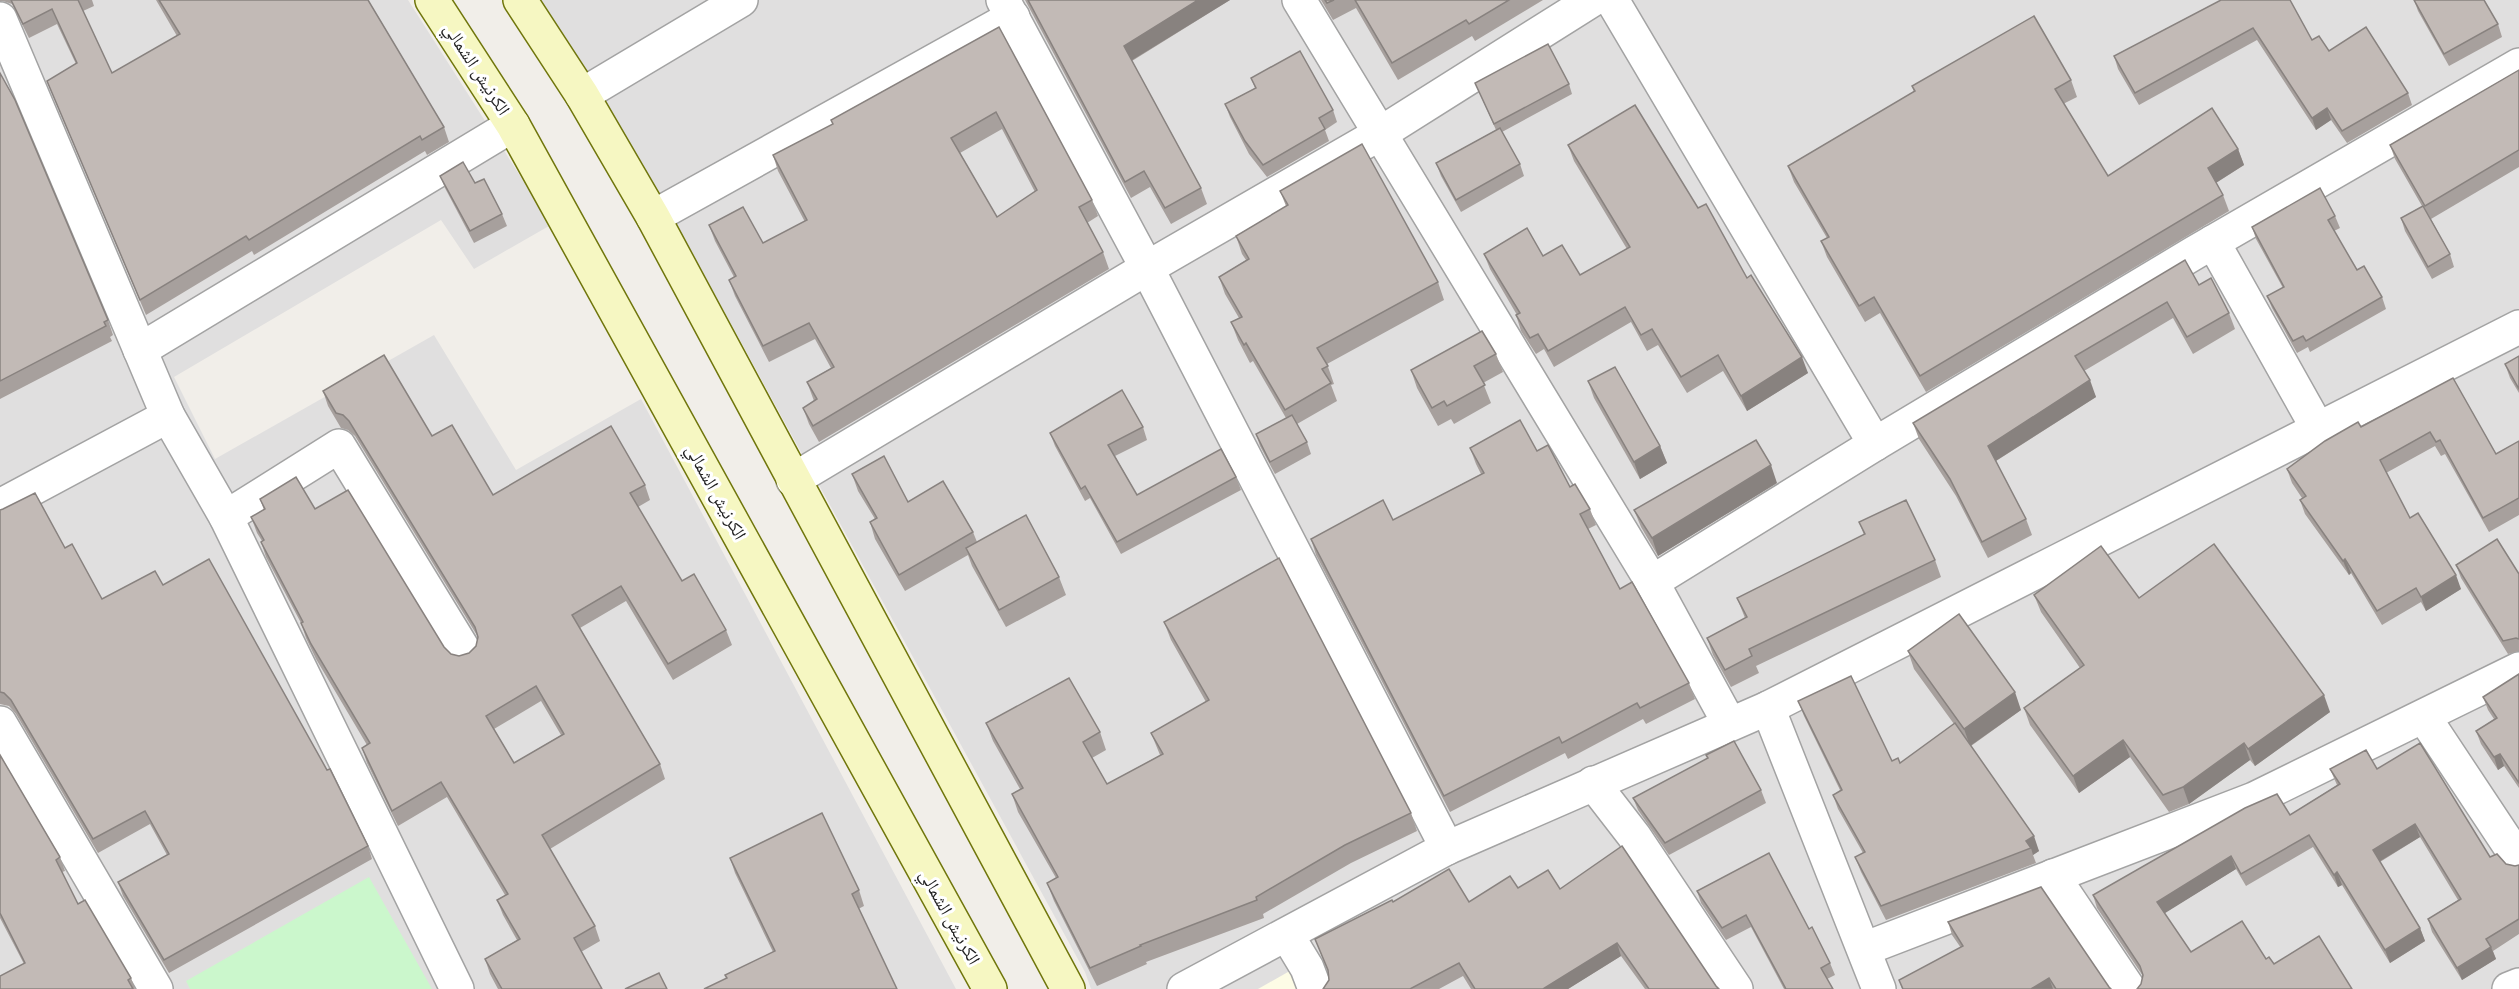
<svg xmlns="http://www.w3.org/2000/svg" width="2519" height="989" font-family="Signika,'Noto Naskh Arabic',sans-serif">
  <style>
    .residential { fill: #e0dfdf }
    .education { fill: #fdfce6 }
    .park { fill: #cbf7cc }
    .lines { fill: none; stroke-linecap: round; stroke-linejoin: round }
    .street-casing { stroke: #a3a3a3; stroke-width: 36 }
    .secondary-casing { stroke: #70760c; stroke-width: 36 }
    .street { stroke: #fff; stroke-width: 33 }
    .secondary { stroke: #f6f7c2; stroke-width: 33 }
    .wall { fill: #a7a09d; fill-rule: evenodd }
    .shaded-wall { fill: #88827f }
    .building { fill: #c2bab6; stroke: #88827f; stroke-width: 1.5; fill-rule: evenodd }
    .labels { text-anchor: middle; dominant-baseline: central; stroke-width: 6; stroke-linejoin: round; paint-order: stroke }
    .street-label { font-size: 18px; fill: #222; stroke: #fff }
  </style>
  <rect width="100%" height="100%" fill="#f1eee9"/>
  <g class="residential">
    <polygon points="0,0 408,0 524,182 549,226 474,269 441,220 174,377 215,459 434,335 516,470 641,399 956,989 0,989"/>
    <polygon points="526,0 2519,0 2519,989 1091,989 1085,972 695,258"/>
  </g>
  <polygon class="education" points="1295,968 1303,989 1258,989"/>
  <polygon class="park" points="369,877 432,989 190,989 186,981"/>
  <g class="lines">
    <g class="street-casing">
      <g id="street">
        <polyline points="1003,0 1147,268 1447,848"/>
        <polyline points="1299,0 1652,582 1729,723"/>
        <polyline points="1612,0 1875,444"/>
        <polyline points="0,19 168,416 226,517 457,989"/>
        <polyline points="582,95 741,0"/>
        <polyline points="653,217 1013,17"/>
        <polyline points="2213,242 2318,429"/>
        <polyline points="140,350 513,125"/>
        <polyline points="793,480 1147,268 1381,133 1592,0"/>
        <polyline points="0,506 168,416"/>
        <polyline points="226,517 339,446 465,652"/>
        <polyline points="1652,582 1875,444 2194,253 2519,65"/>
        <polyline points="1768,708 1879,989"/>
        <polyline points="2424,717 2519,860"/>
        <polyline points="0,723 156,989"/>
        <polyline points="1593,783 1634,836 1736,989"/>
        <polyline points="2053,876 2129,989"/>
        <polyline points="1287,935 1307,968 1315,989"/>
        <polyline points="1864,949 2254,799 2519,669"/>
        <polyline points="1184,989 1447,848 1768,708 2519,327"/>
        <polyline points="2509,989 2519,985"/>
      </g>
    </g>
    <g class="secondary-casing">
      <g id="secondary">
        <polyline points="432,0 513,125 990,989"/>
        <polyline points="520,0 582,95 653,217 1068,989"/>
      </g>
    </g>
    <use href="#street" class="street"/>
    <use href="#secondary" class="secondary"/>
  </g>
  <g class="wall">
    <polygon points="0,0 92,0 94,6 83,11 112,73 177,36 156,0 368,0 444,127 449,142 427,155 425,151 254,255 252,251 146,315 53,95 47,81 76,64 57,24 29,38 12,4 3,1 0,1"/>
    <polygon points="1025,0 1230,0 1132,61 1201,188 1207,204 1171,224 1150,187 1131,198"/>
    <polygon points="1321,0 1543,0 1475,41 1472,36 1398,80 1356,8 1333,20"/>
    <polygon points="2221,0 2312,40 2329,51 2408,93 2412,105 2347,143 2331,120 2316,130 2257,40 2139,105 2118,69 2114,56"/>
    <polygon points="2414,0 2498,24 2502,37 2449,66 2418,11"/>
    <path d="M 999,27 L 1092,200 L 1098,216 L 1087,223 L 1103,252 L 1109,269 L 819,442 L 809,424 L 803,408 L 814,401 L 807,382 L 831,368 L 815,339 L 769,362 L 735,296 L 729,280 L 734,277 L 715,241 L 709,225 L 763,243 L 805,222 L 778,171 L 773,155 L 833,124 L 831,120 ZM 1002,129 L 1035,192 L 997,217 L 960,153 Z"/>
    <polygon points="2519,70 2519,167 2431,219 2450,254 2454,267 2432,279 2405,231 2401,218 2422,206 2395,159 2390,145"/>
    <polygon points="0,73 108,320 113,335 110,337 112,341 0,399"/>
    <polygon points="1251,78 1333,110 1337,122 1325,130 1329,141 1267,177 1249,154 1230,117 1225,104 1255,88"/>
    <polygon points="2071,80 2077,97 2063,104 2108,176 2238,149 2244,165 2216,183 2223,195 2229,211 1926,392 1880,313 1865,322 1827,257 1821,241 1827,238 1794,182 1788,166 1914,92 1912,86"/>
    <polygon points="1475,83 1569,84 1572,94 1502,132 1520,164 1524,176 1461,212 1441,176 1436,163 1496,130"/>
    <polygon points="1568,145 1698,208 1747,278 1808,373 1747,411 1723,371 1687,393 1658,345 1647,351 1631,322 1554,367 1544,349 1536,354 1521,331 1516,315 1517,315 1490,269 1484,254 1543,256 1580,275 1627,249 1574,161"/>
    <polygon points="440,176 475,183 502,214 507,226 474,243 445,188"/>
    <polygon points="1280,191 1438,282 1444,300 1327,364 1334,384 1331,385 1337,401 1297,424 1307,442 1311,454 1275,474 1260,446 1256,434 1286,418 1253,361 1250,363 1238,340 1231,322 1239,318 1225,294 1219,277 1246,260 1242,254 1236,236 1286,206"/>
    <polygon points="2335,216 2340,228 2334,231 2357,270 2382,297 2386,309 2310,352 2308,347 2297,353 2272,308 2267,296 2283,288 2256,239 2252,227"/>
    <polygon points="2199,285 2229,313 2235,329 2193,354 2173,318 2084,371 2096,397 1996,461 2026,519 2032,535 1988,558 1956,496 1919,439 1913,423"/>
    <polygon points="1496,354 1503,372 1483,383 1491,403 1454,424 1451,419 1438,426 1417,388 1411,370"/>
    <polygon points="2519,356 2519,393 2510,378 2505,364"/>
    <polygon points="2453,378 2496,454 2519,441 2519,515 2489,532 2445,454 2441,456 2435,446 2386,473 2410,518 2461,589 2426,611 2421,602 2382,625 2351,573 2349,575 2305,514 2300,500 2302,498 2292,483 2287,469 2361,427"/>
    <polygon points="1588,381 1660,446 1667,463 1640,479 1594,398"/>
    <path d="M 323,391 L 432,436 L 493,495 L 645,485 L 650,500 L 638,507 L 682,581 L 726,630 L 732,645 L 673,680 L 626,601 L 580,628 L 660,764 L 665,779 L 550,849 L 595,926 L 600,941 L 581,952 L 602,989 L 498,989 L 490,974 L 485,959 L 517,940 L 503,915 L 497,900 L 505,895 L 447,797 L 398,826 L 367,763 L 362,748 L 367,745 L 316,659 L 306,638 L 301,623 L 266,557 L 261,542 L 262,541 L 257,533 L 251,517 L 264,510 L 260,499 L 315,509 L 444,647 L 451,654 L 459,656 L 469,653 L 476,646 L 478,637 L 355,436 L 348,430 L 341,428 L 328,406 ZM 541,701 L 561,735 L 514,763 L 494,729 Z"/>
    <polygon points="1143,427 1147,440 1115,456 1137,495 1236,477 1241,490 1121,554 1090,498 1085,501 1055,446 1050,433"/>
    <polygon points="1470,448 1537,451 1570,487 1590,509 1596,525 1588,529 1620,589 1689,683 1695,699 1646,724 1643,719 1568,759 1565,753 1450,812 1316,555 1311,539 1393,520 1481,474 1476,464"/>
    <polygon points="852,474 973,532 977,542 1059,577 1066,595 1006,627 972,566 968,555 905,591 875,539 870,522 875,519 858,491"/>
    <polygon points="1777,483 1658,556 1641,527 1634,510"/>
    <polygon points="0,510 65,548 102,599 163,585 368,846 372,859 169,973 123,896 118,882 167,855 150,824 98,853 16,714 9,706 0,704"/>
    <polygon points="1859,522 1935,560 1941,577 1756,666 1759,673 1731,687 1713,655 1707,638 1745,618 1737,598 1864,535"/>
    <polygon points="2456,565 2519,574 2519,651 2508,654 2461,578"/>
    <polygon points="2034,595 2139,598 2330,712 2255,766 2250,760 2189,804 2169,812 2130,757 2079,793 2030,725 2024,708 2080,668 2041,612"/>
    <polygon points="1164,622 1411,813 1417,831 1351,863 1263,914 1264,918 1146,962 1147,964 1097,986 1054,901 1047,883 1056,878 1018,812 1012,794 1020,789 993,741 986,723 1100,732 1106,750 1092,758 1107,784 1160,755 1151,733 1206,702 1171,640"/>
    <polygon points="1908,651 2021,710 1971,746 2039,851 2033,855 2036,863 1886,920 1861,872 1855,857 1863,853 1838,809 1833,795 1840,790 1804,716 1798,701 1892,761 1900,763 1954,724 1914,669"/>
    <polygon points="2519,674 2519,788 2504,766 2498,770 2481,744 2476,731 2494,719 2488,710 2483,697"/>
    <polygon points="0,755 60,857 65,871 62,872 78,904 131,978 135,989 0,989 24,964 0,918"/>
    <polygon points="2330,769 2377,769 2490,857 2506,864 2515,866 2519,865 2519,934 2493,951 2496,959 2462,980 2432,932 2428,919 2458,900 2420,837 2380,862 2420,928 2425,941 2390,963 2342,885 2338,887 2313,847 2246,886 2236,869 2164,913 2191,952 2266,959 2274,964 2141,984 2143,976 2097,908 2093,895 2290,815 2337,785"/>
    <polygon points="1761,790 1766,803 1669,855 1638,810 1633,798"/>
    <polygon points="730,858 859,890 864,906 726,978 773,952 735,873"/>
    <polygon points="1518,888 1560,889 1719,989 1645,989 1621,956 1568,989 1471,989 1463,976 1439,989 1323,989 1329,980 1328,972 1315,939 1393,902 1469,902"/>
    <polygon points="1697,891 1809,929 1830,963 1835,975 1827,979 1833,989 1784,989 1751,927 1726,940 1701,903"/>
    <polygon points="1948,922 2109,987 2111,989 1902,989 1899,980 1961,948 1952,935"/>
  </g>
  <g class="shaded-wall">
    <polygon points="1198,0 1230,0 1129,62 1124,46"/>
    <polygon points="2327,108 2331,120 2316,130 2312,118"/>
    <polygon points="2238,149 2244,165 2214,184 2208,168"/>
    <polygon points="1802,357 1808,373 1747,411 1741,396"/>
    <polygon points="2090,380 2096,397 1994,462 1988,446"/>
    <polygon points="1660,446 1667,463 1640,479 1634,462"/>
    <polygon points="1771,465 1777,483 1658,556 1652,538"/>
    <polygon points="2345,559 2351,573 2349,575 2343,561"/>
    <polygon points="2456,575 2461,589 2426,611 2421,597"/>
    <polygon points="2015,692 2021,710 1970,746 1964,729"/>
    <polygon points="2324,695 2330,712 2255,766 2248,749"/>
    <polygon points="2123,740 2130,757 2079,793 2073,776"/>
    <polygon points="2244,743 2250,760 2189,804 2183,787"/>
    <polygon points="2500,754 2504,766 2498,770 2494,757"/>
    <polygon points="2415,824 2420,837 2377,863 2373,850"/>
    <polygon points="2034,836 2039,851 2033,855 2031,848 2026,841"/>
    <polygon points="2231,856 2236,869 2162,915 2157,902"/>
    <polygon points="2337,872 2342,885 2338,887 2334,875"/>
    <polygon points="2420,928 2425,941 2390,963 2385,950"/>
    <polygon points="1617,943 1621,956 1568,989 1543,989"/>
    <polygon points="2491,947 2496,959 2462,980 2457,968"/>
    <polygon points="2049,978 2053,989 2031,989"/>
  </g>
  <g class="building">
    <polygon points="11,0 78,0 112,73 180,34 159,0 368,0 444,127 422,140 420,136 249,240 246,236 140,300 47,81 77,63 52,9 23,24"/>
    <polygon points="1028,0 1198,0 1124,46 1201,188 1165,208 1144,171 1125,182"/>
    <polygon points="1325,0 1334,0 1327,3"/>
    <polygon points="1355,0 1509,0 1469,24 1466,20 1392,63"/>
    <polygon points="2221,0 2290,0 2312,40 2319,36 2329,51 2366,27 2408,93 2342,131 2327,108 2312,118 2253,28 2135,93 2114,56"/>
    <polygon points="2414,0 2484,0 2498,24 2444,54"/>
    <polygon points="2034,16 2071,80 2055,89 2108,176 2212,108 2238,149 2208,168 2223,195 1920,376 1874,297 1859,306 1821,241 1829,237 1788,166 1915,91 1912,86"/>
    <path d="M 999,27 L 1092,200 L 1079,207 L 1103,252 L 813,426 L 803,408 L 817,399 L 807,382 L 834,367 L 809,323 L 763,346 L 729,280 L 736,276 L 709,225 L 743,207 L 763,243 L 807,220 L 773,155 L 833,124 L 831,120 ZM 996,112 L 1037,190 L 997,217 L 951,138 Z"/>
    <polygon points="1548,44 1569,84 1494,124 1475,83"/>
    <polygon points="1300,51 1333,110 1319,118 1325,129 1263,165 1245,141 1225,104 1256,88 1251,78"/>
    <polygon points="2519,70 2519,150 2425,206 2390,145"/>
    <polygon points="0,73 15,100 108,320 104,322 106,326 0,381"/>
    <polygon points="1635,105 1698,208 1706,204 1747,278 1751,275 1802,357 1741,396 1718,355 1681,377 1652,329 1641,335 1625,307 1548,351 1538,334 1530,338 1516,315 1520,313 1484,254 1527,228 1543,256 1562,245 1580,275 1630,247 1568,145"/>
    <polygon points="1500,128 1520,164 1456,200 1436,163"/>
    <polygon points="1362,144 1438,282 1317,348 1328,366 1322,369 1331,383 1285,410 1246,343 1244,345 1231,322 1242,317 1219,277 1249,259 1236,236 1288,205 1280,191"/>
    <polygon points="463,162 475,183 484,179 502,214 470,231 440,176"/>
    <polygon points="2320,188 2335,216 2328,220 2357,270 2364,266 2382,297 2306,341 2303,336 2293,341 2267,296 2284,287 2252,227"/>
    <polygon points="2423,206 2450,254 2428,267 2401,218"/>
    <polygon points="2185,260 2199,285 2211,278 2229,313 2187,337 2167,302 2075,356 2090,380 1988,446 2026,519 1982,542 1950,479 1913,423"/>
    <polygon points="1482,331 1496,354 1474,366 1485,385 1447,406 1444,401 1432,408 1411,370"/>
    <path d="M 384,355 L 432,436 L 452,425 L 493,495 L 611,426 L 645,485 L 630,493 L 682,581 L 694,574 L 726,630 L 668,664 L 621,586 L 572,615 L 660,764 L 542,835 L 595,926 L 574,938 L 602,989 L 502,989 L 485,959 L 520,939 L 497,900 L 508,894 L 441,782 L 392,811 L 362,748 L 370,743 L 311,644 L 301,623 L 303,622 L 261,542 L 264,540 L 251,517 L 265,509 L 260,499 L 296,477 L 315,509 L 348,490 L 444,647 L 451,654 L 459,656 L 469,653 L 476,646 L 478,637 L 475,627 L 349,421 L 343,415 L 336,413 L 323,391 ZM 536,686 L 564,734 L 514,763 L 486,716 Z"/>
    <polygon points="2519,356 2519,389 2505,364"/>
    <polygon points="1615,367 1660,446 1634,462 1588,381"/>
    <polygon points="2453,378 2496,454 2519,441 2519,498 2483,518 2440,440 2436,442 2430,432 2380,460 2410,518 2418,513 2456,575 2421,597 2416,588 2377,611 2345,559 2343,561 2300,500 2306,496 2287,469 2325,441 2358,422 2361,427"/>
    <polygon points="1122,390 1143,427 1108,445 1137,495 1221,449 1236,477 1117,542 1085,486 1081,489 1050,433"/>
    <polygon points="1292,415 1307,442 1270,462 1256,434"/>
    <polygon points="1520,420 1537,451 1548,445 1570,487 1575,484 1590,509 1580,514 1620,589 1632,582 1689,683 1640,708 1637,703 1562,743 1559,737 1444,796 1311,539 1383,500 1393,520 1484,473 1470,448"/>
    <polygon points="1756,440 1771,465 1652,538 1634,510"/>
    <polygon points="884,456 908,502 943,481 973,532 899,575 870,522 877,518 852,474"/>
    <polygon points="35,493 65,548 72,544 102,599 155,571 163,585 209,559 327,770 330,769 368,846 164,960 118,882 169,854 145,811 93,839 11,700 4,693 0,692 0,510 3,509"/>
    <polygon points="1906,500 1935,560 1749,649 1752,656 1725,670 1707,638 1747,617 1737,598 1865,534 1859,522"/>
    <polygon points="1026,515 1059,577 999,610 966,548"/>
    <polygon points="2497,539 2519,574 2519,639 2516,638 2503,641 2456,565"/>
    <polygon points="2214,544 2324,695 2248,749 2244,743 2183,787 2163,795 2123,740 2073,776 2024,708 2084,665 2034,595 2101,546 2139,598"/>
    <polygon points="1279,558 1411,813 1345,845 1256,897 1257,900 1140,945 1141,946 1090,968 1047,883 1058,877 1012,794 1023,788 986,723 1069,678 1100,732 1083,742 1107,784 1163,754 1151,733 1209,700 1164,622"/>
    <polygon points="1959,614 2015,692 1964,729 1908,651"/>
    <polygon points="2519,674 2519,783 2500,754 2494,757 2476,731 2497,718 2483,697"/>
    <polygon points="1851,676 1892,761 1898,758 1900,763 1955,723 2034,836 2026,841 2031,848 1881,906 1855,857 1865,852 1833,795 1842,790 1798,701"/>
    <polygon points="1734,741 1761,790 1665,843 1633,798 1708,758 1706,755"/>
    <polygon points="2420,743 2490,857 2497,854 2506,864 2515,866 2519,865 2519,919 2486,939 2491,947 2457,968 2428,919 2461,899 2415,824 2373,850 2420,928 2385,950 2337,872 2334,875 2309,835 2241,874 2231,856 2157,902 2191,952 2242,921 2266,959 2269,957 2274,964 2319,936 2352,989 2137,989 2141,984 2143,975 2140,966 2093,895 2245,808 2277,794 2290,815 2340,784 2330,769 2366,750 2377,769"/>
    <polygon points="0,755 60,857 56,860 78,904 85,900 131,978 128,980 133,989 0,989 0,976 25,963 0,913"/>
    <polygon points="822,813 859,890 852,894 897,989 704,989 727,978 725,975 775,951 730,858"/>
    <polygon points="1622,846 1716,986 1719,989 1649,989 1617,943 1543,989 1475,989 1459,963 1410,989 1323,989 1329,980 1328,970 1315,939 1392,900 1393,902 1449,869 1469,902 1510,876 1518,888 1548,870 1560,889"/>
    <polygon points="1769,853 1809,929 1812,927 1830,963 1821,968 1833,989 1786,989 1746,915 1722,928 1697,891"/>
    <polygon points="2041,887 2109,987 2111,989 2056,989 2049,978 2031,989 1903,989 1899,980 1963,946 1948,922"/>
    <polygon points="659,973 667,989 625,989"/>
  </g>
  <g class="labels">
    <g class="street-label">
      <text transform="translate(477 69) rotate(57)">الكرنيش الشمالي</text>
      <text transform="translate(716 492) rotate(61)">الكرنيش الشمالي</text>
      <text transform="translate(950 917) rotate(61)">الكرنيش الشمالي</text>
    </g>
  </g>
</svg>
